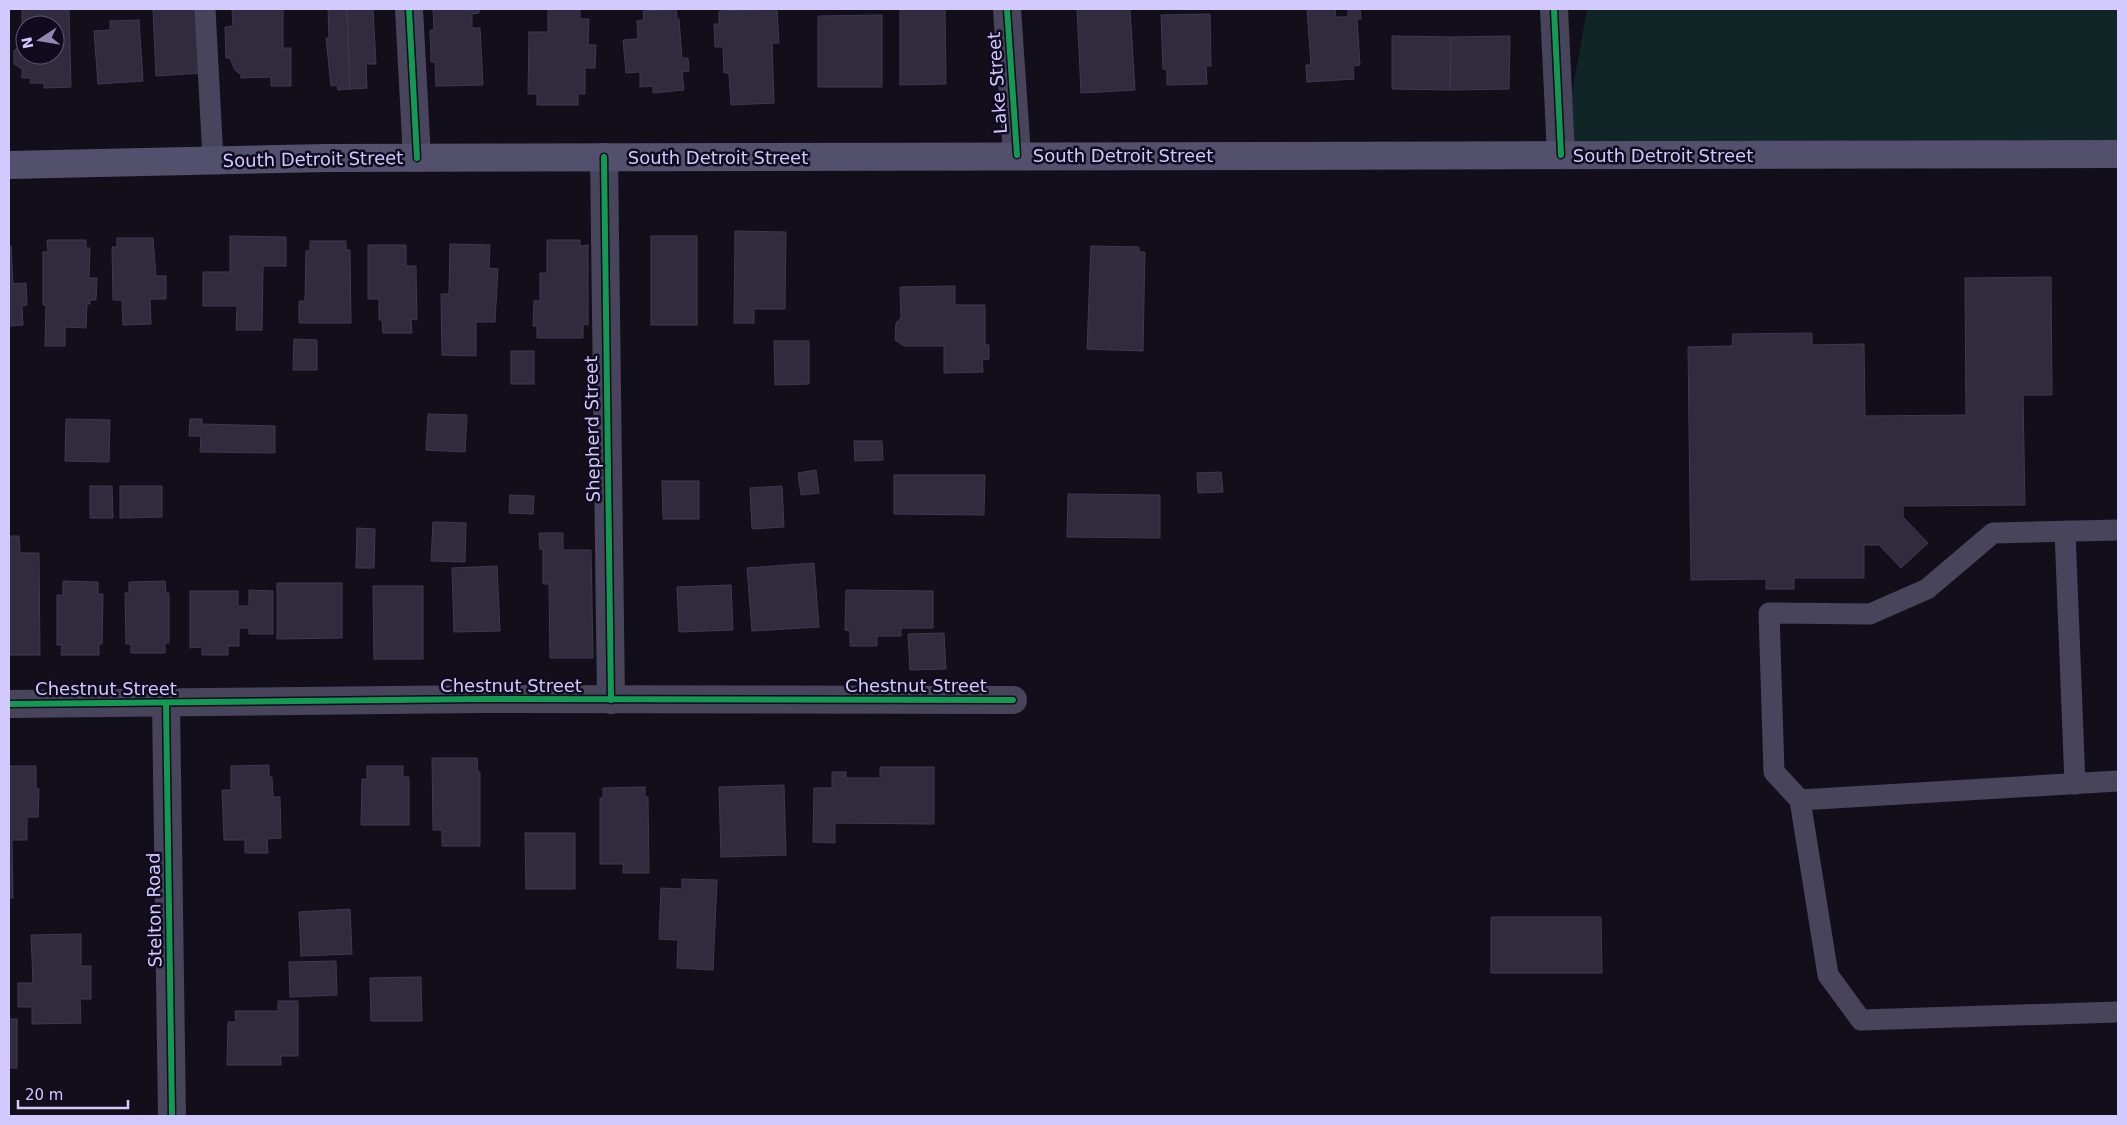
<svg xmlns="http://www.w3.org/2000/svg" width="2127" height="1125" font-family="'DejaVu Sans',sans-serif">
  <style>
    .green { fill: #0f2526 }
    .building { fill: #302c3e; stroke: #3e3950; fill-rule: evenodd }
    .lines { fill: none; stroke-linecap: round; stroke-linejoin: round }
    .lane { stroke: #47445b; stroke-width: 21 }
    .street { stroke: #47445b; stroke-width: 28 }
    .secondary { stroke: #53506e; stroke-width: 28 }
    .cycleway-casing { stroke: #100b1e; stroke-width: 9 }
    .cycleway { stroke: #139951; stroke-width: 6 }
    .labels { text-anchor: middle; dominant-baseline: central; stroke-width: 5; stroke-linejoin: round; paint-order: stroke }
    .street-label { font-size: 18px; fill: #d2c9ff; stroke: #100b1e }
  </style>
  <rect width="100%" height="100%" fill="#120f1a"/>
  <polygon class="green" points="1587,9 2118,9 2118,154 1561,155"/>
  <g class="building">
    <path d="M 22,9 L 69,9 L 71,87 L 44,88 L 44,83 L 30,83 L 31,78 L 22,78 L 22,69 L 14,64 L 14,51 L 22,43 ZM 25,25 L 55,25 L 55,55 L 25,55 Z"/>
    <polygon points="153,9 198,9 202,73 156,76"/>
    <polygon points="232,9 283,9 283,48 291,48 291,86 271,86 271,77 241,78 241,75 235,70 230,58 226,58 225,27 233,26"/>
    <polygon points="328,9 347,9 350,89 338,90 337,85 331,86 326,38 329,38"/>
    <polygon points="347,9 373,9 376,64 366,64 367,88 350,89"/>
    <polygon points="433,9 479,9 479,13 472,14 472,28 480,28 483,85 436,86 435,62 431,62 430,30 434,30"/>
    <polygon points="548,9 580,9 580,19 589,19 588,45 596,45 595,68 585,68 585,94 578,94 578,105 537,105 537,94 528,94 529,32 548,32"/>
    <polygon points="676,9 677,19 679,19 682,58 688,58 689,71 682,72 684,90 653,93 653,86 640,87 640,72 626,73 623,40 638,39 637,21 644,20 643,11"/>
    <polygon points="777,9 779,43 772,43 774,103 731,105 729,73 724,73 723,47 715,47 714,24 719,24 719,11"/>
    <polygon points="900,9 945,9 946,84 900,85"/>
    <polygon points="1077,9 1130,9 1135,90 1081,93"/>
    <polygon points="1307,9 1335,9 1336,17 1348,17 1348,9 1360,9 1361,19 1357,19 1360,65 1353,66 1354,79 1307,82 1306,65 1311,65"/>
    <polygon points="1210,14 1211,66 1206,66 1207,84 1167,85 1167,70 1163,69 1161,15"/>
    <polygon points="882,15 882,87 818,87 818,16"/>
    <polygon points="139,20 143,81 98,84 94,31 110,30 110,21"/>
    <polygon points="1392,36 1451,37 1450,90 1392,89"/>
    <polygon points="1510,36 1509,89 1450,90 1451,37"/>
    <polygon points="735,231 786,232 785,309 754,309 754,323 734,323"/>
    <polygon points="230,236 286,237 286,266 263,266 262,330 236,330 237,306 203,306 203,272 230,272"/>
    <rect x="651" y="236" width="46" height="89"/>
    <polygon points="117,238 153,238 156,276 166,276 166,299 150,299 151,324 123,325 122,300 113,300 112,247 117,247"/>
    <polygon points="47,240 86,240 86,248 90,248 89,278 97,278 96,300 90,300 90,304 87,304 86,328 65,327 65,346 45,346 46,305 43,305 43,252 48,252"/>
    <polygon points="547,240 580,240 580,246 588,245 588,325 583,324 583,338 537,338 537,326 533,326 534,301 540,301 540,273 547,273"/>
    <polygon points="310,241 346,241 346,250 350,250 351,323 299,323 299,301 305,301 306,251 310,251"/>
    <polygon points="450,244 490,245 489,268 498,269 495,322 476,322 476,356 442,355 441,294 449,294"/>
    <polygon points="368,245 406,245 406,266 416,266 417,320 411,319 412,333 383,333 382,320 379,320 379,299 368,299"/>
    <polygon points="9,246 11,246 13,284 26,283 27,305 22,306 23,325 9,326"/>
    <polygon points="1091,246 1139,247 1139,252 1145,252 1143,351 1087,349"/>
    <polygon points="2051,277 2052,395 2023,395 2025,505 1903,506 1903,517 1928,543 1901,568 1879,545 1864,545 1864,578 1794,578 1794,589 1766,589 1766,579 1691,580 1688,347 1732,346 1733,334 1812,333 1812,345 1864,344 1865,416 1966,415 1965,278"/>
    <polygon points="955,286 955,305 985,305 985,345 989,345 989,359 982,360 983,372 944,373 944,346 904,346 895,340 896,323 901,318 900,287"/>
    <polygon points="294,339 317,340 317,370 293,370"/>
    <polygon points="774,341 809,341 809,384 775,385"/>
    <rect x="511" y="351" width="23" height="33"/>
    <polygon points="428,414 467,415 465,452 426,450"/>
    <polygon points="66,419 110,420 109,462 65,461"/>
    <polygon points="190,419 202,419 202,424 275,426 275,453 200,452 201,436 189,436"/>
    <polygon points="854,441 882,441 883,460 855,461"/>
    <polygon points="816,470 819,493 801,495 798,473"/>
    <polygon points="1221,472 1223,492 1198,493 1197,473"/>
    <polygon points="894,475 985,475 984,515 894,514"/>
    <polygon points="662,481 699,481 699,519 663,519"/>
    <polygon points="90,486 112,486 113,518 90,518"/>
    <polygon points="120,486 162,486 162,517 120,518"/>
    <polygon points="782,486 784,527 752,529 750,488"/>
    <polygon points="1068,494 1160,495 1160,538 1067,537"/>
    <polygon points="510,495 534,496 533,514 509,513"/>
    <polygon points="433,522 466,523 465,562 431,561"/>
    <polygon points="357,528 375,529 374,568 356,568"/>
    <polygon points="539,533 563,533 563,550 591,550 593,658 550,658 549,584 543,584 543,549 540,550"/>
    <polygon points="9,536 19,536 20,553 39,553 40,655 9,655"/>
    <polygon points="814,563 819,627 752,631 747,568"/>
    <polygon points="497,566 500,631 454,632 452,568"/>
    <polygon points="63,581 98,582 98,594 103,594 102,644 99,644 99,655 61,655 62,645 57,645 57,595 63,595"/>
    <polygon points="165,581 166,593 169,593 169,643 165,643 165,653 131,653 131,644 126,644 125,593 129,593 129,582"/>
    <polygon points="277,583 342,583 342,638 277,639"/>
    <polygon points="731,585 733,630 679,632 677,587"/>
    <polygon points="373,586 423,586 423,659 374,659"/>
    <polygon points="249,590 273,591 273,634 249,634 249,628 239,628 239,646 228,646 228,655 202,655 202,647 190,648 190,591 238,591 238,606 249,606"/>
    <polygon points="846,590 933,591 933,628 901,628 901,636 877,636 877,646 850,646 850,631 845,630"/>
    <polygon points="944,633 946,669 910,670 908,634"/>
    <polygon points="432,758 477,758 478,772 480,772 480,846 442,846 442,830 433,830"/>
    <polygon points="269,765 269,777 272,777 273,797 280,797 281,838 267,839 268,853 245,853 245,840 224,840 222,790 231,790 231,766"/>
    <polygon points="9,766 36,766 36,789 39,789 38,817 27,817 27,840 12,840 13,898 9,898"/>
    <polygon points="367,766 403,766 403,777 409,777 409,825 361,825 362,779 367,779"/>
    <polygon points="880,767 934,767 934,824 835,823 835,843 813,842 814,788 832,788 832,772 846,772 846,778 880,778"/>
    <polygon points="784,785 786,855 721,857 719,787"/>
    <polygon points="645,787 645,797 648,797 649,873 623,873 623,864 600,864 600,798 603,798 603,788"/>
    <polygon points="525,833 575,833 575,889 526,889"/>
    <polygon points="682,879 717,880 713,970 677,968 678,940 659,939 661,888 682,889"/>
    <polygon points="350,909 352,954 301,956 299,912"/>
    <polygon points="1491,917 1601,917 1602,973 1491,973"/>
    <polygon points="81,934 81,966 91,966 91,999 80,999 81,1023 32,1024 32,1007 18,1007 18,983 33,983 31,935"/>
    <polygon points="336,961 337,995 290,997 289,962"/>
    <polygon points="421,977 422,1021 371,1021 370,978"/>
    <polygon points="278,1001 298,1001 298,1056 281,1056 281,1065 227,1065 228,1022 236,1022 235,1011 278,1011"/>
    <rect x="9" y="1019" width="8" height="49"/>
  </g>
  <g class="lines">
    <g class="lane">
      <polyline points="205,9 213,160"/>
      <polyline points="2118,530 1993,533 1927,589 1870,614 1769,613 1774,772 1800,800 2118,781"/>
      <polyline points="2065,531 2075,784"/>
      <polyline points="1800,800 1828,975 1861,1020 2118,1012"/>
    </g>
    <g class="street">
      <polyline points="409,9 417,158"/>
      <polyline points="1007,9 1017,155"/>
      <polyline points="1554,9 1561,155"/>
      <polyline points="604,157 611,700"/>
      <polyline points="166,703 172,1116"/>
      <polyline points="9,704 481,699 1013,700"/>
    </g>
    <polyline class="secondary" points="9,165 327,158 2118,154"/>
    <g class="cycleway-casing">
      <g id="cycleway">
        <polyline points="409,9 417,158"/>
        <polyline points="1007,9 1017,155"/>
        <polyline points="1554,9 1561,155"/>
        <polyline points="604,157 611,700"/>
        <polyline points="166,703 172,1116"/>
        <polyline points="9,704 481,699 1013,700"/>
      </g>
    </g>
    <use href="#cycleway" class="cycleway"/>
  </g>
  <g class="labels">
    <g class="street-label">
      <text transform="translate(997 83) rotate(-94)">Lake Street</text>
      <text x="1123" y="155">South Detroit Street</text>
      <text x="1663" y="155">South Detroit Street</text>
      <text x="718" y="157">South Detroit Street</text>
      <text transform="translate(313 159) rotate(-1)">South Detroit Street</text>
      <text transform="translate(592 429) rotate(-91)">Shepherd Street</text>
      <text x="511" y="685">Chestnut Street</text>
      <text x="916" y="685">Chestnut Street</text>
      <text x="106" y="688">Chestnut Street</text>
      <text transform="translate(154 910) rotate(-91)">Stelton Road</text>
    </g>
  </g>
  <rect width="2127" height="1125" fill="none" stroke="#d2c9ff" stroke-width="20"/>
  <g transform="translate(40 40) rotate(258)"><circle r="24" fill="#100b1e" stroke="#5e5778"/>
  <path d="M0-4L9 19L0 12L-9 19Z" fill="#8f88af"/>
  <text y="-8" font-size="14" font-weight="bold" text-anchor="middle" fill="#d2c9ff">N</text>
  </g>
  <path d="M18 1100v8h110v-8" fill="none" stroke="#d2c9ff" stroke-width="2.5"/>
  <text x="25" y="1100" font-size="15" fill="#d2c9ff" stroke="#100b1e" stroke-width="4" paint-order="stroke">20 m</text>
</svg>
